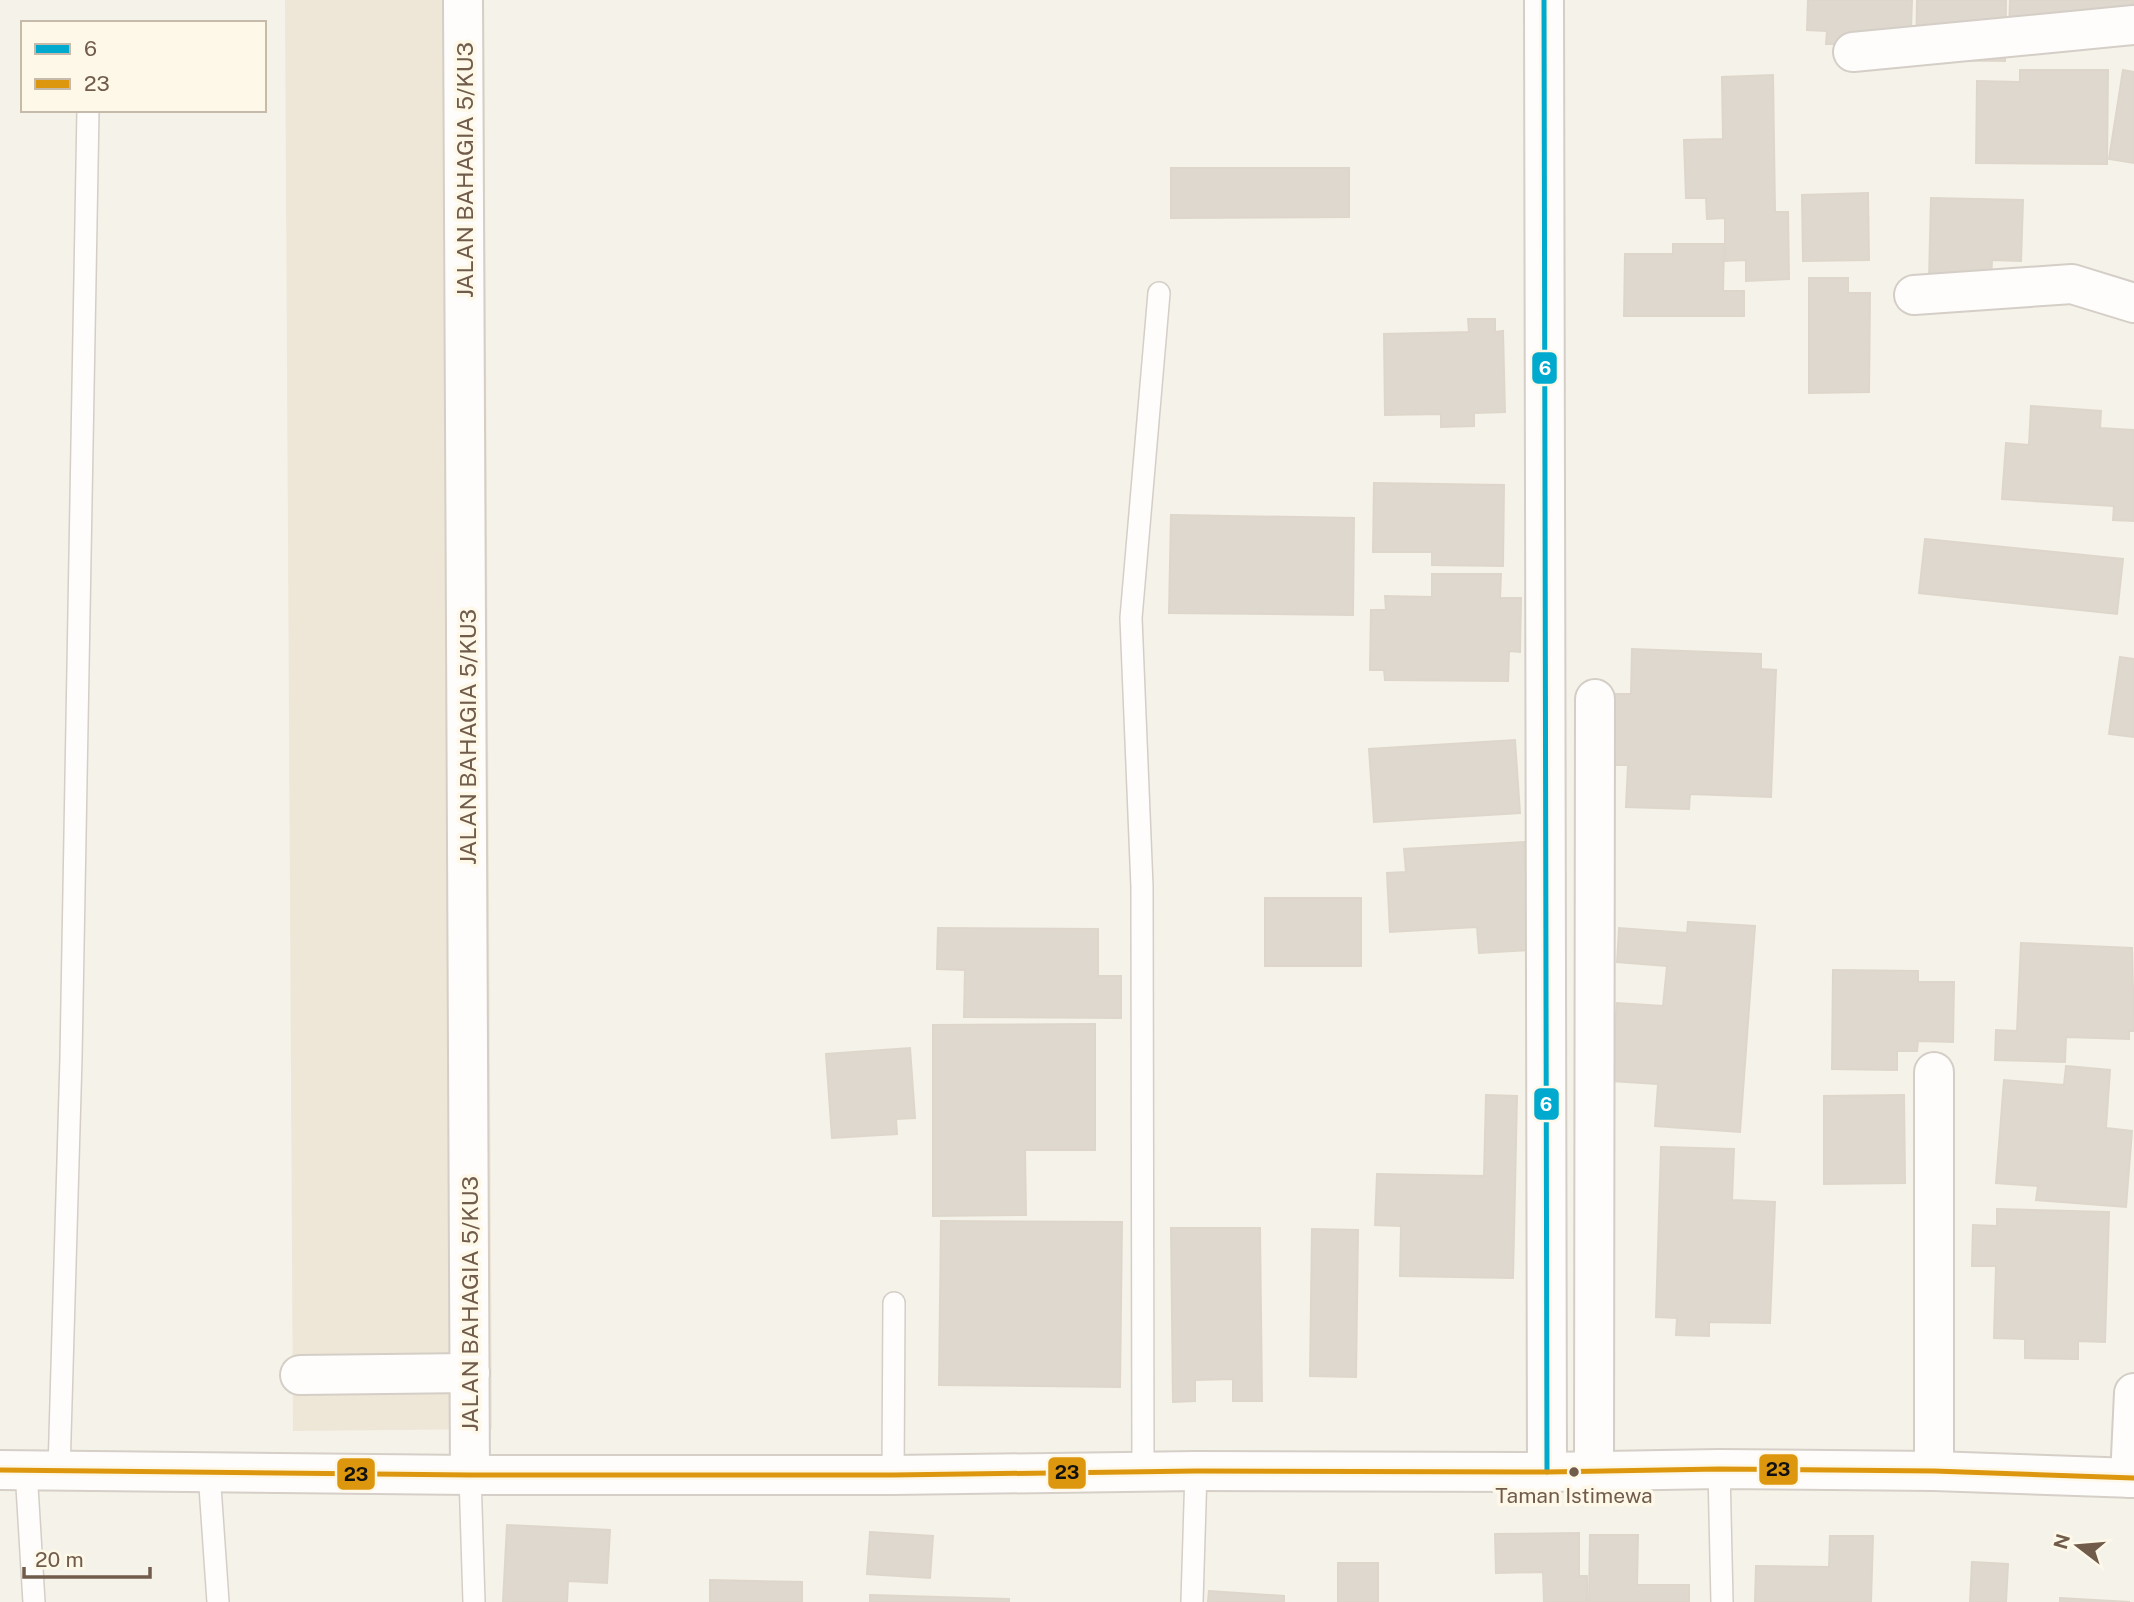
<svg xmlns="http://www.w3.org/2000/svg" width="2134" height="1602" font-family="'Public Sans',sans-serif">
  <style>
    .residential { fill: #eee6d6 }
    .building { fill: #ded8cf; stroke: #ded6cb; stroke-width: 2 }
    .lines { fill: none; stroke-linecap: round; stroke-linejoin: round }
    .lane-casing { stroke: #d4cec6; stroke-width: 24 }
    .street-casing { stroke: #d4cec6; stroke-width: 42 }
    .secondary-casing { stroke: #d5cfc7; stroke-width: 42 }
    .lane { stroke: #fefdfc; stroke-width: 21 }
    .street { stroke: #fefdfc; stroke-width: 38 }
    .secondary { stroke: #fefdfc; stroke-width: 38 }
    .bus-1-casing { stroke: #fef8e9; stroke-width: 10 }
    .bus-2-casing { stroke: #fef8e9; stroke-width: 10 }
    .bus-1 { stroke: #00a9ce; stroke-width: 5 }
    .bus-2 { stroke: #dc970f; stroke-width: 5 }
    .bus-dot { fill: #715c4b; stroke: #fef8e9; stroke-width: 2.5 }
    .labels { text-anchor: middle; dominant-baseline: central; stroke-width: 7; stroke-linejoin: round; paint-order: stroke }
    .bus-label { font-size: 21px; fill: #715c4b; stroke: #fef8e9 }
    .street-label { font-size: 23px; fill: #715c4b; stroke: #fef8e9 }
    .line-badge { stroke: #fef8e9; stroke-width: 2.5 }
    .badge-label { font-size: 19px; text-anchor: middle; font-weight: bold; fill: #fff }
    .pale-badge-label { font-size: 19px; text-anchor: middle; font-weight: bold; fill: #111 }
  </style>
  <rect width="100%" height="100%" fill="#f5f2e9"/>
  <polygon class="residential" points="285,0 484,0 492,1429 293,1431"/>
  <g class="building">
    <polygon points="1808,0 1912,0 1910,57 1857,44 1826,44 1827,31 1807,30"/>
    <polygon points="1917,0 2006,0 2005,61 1916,60"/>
    <polygon points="2010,0 2134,0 2134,28 2009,32"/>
    <polygon points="2020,70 2108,70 2107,164 1976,163 1977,81 2020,82"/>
    <polygon points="2123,70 2134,72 2134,163 2109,159"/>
    <polygon points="1773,75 1775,212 1788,212 1789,279 1746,281 1746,260 1725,261 1725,218 1707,219 1706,198 1686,198 1684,140 1723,139 1722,77"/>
    <polygon points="1171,168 1349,168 1349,217 1171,218"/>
    <polygon points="1868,193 1869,260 1803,261 1802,195"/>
    <polygon points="1931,198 2023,200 2021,261 1992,260 1991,281 1929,280"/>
    <polygon points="1673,244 1724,244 1723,291 1744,291 1744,316 1624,316 1625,254 1673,254"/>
    <polygon points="1809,278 1848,278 1848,293 1870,293 1869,392 1809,393"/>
    <polygon points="1468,319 1495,319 1495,332 1503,331 1505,412 1474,413 1474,426 1441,427 1441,414 1385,415 1384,334 1469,332"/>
    <polygon points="2031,406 2101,411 2100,428 2134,430 2134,521 2113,520 2114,506 2002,499 2006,443 2029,445"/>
    <polygon points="1374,483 1504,485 1503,566 1432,565 1432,552 1373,552"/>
    <polygon points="1171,515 1354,518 1353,615 1169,613"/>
    <polygon points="1925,539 2123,559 2117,614 1919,593"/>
    <polygon points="1432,574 1501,574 1500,598 1521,598 1520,652 1509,651 1508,681 1385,680 1384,670 1370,670 1371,610 1386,610 1385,596 1432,597"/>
    <polygon points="1632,649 1761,654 1761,669 1776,670 1771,797 1690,794 1689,809 1626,807 1628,765 1612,765 1615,694 1631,694"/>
    <polygon points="2120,657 2134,659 2134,737 2109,734"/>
    <polygon points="1515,740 1520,813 1374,822 1369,749"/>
    <polygon points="1524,842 1529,950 1479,953 1477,927 1390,932 1387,873 1406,872 1404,849"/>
    <rect x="1265" y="898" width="96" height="68"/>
    <polygon points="1688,922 1755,926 1740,1132 1655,1126 1658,1084 1611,1081 1617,1003 1663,1006 1667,966 1617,962 1619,928 1687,933"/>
    <polygon points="938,928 1098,929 1098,976 1121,976 1121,1018 964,1017 965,970 937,969"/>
    <polygon points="2021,943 2132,948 2134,1031 2129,1031 2129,1039 2066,1037 2065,1062 1995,1060 1996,1030 2017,1031"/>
    <polygon points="1833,970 1918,971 1918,982 1954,982 1953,1042 1918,1041 1917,1051 1897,1051 1897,1070 1832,1069"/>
    <polygon points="1095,1024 1095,1150 1025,1150 1026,1215 933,1216 933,1025"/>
    <polygon points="910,1048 915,1118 896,1119 897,1134 832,1138 826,1054"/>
    <polygon points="2066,1066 2110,1070 2106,1128 2132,1131 2126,1207 2036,1200 2038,1186 1996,1183 2004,1080 2064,1085"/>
    <polygon points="1486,1095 1517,1096 1513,1278 1400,1276 1401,1226 1375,1225 1377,1174 1484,1176"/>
    <polygon points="1904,1095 1905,1183 1824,1184 1824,1096"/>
    <polygon points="1661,1147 1734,1149 1732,1200 1775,1202 1770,1323 1709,1322 1709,1336 1676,1335 1677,1318 1656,1317"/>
    <polygon points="1997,1209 2109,1212 2105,1342 2078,1341 2078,1359 2025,1358 2025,1339 1994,1338 1996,1266 1972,1266 1973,1225 1997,1226"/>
    <polygon points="941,1221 1122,1222 1120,1387 939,1385"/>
    <polygon points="1171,1228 1260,1228 1262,1401 1233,1401 1233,1379 1195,1380 1195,1401 1173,1402"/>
    <polygon points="1312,1229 1358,1230 1356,1377 1310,1376"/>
    <polygon points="507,1525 610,1530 607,1583 568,1581 567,1602 503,1602"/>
    <polygon points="870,1532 933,1536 930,1578 867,1574"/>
    <polygon points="1579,1533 1579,1576 1587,1576 1587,1602 1544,1602 1543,1572 1496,1573 1495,1534"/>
    <polygon points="1590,1535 1638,1535 1637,1585 1689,1585 1689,1602 1589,1602"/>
    <polygon points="1830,1536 1873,1536 1871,1602 1755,1602 1756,1566 1829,1567"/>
    <polygon points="1972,1562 2008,1564 2006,1602 1970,1602"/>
    <rect x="1338" y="1563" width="40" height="39"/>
    <polygon points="710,1580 802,1582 802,1602 710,1602"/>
    <polygon points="1209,1591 1284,1596 1284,1602 1208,1602"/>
    <polygon points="870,1595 1009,1599 1009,1602 870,1602"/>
    <polygon points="2060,1598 2130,1602 2060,1602"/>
  </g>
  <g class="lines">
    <g class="lane-casing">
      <g id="lane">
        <polyline points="1719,1469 1722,1602"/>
        <polyline points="26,1470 34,1602"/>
        <polyline points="59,1471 71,1058 88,110"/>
        <polyline points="209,1472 218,1602"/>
        <polyline points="1143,1473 1142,887 1131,618 1159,293"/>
        <polyline points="470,1475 474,1602"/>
        <polyline points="893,1475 894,1303"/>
        <polyline points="1192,1602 1196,1471"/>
      </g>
    </g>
    <g class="street-casing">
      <g id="street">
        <polyline points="463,0 470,1475"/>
        <polyline points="1544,0 1547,1472"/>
        <polyline points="1853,52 2134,25"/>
        <polyline points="1914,295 2072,284 2134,303"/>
        <polyline points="1934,1072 1934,1471"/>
        <polyline points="300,1375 470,1373"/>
        <polyline points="1594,1470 1595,699"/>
        <polyline points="2130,1478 2134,1393"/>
      </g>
    </g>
    <g class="secondary-casing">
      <polyline id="secondary" points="0,1470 470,1475 893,1475 1196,1471 1547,1472 1719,1469 1934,1471 2134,1478"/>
    </g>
    <use href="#lane" class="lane"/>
    <use href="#street" class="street"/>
    <use href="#secondary" class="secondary"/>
    <g class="bus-1-casing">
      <polyline id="bus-1" points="1544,0 1547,1472"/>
    </g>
    <g class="bus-2-casing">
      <polyline id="bus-2" points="0,1470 470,1475 893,1475 1196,1471 1547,1472 1719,1469 1934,1471 2134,1478"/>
    </g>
    <use href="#bus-1" class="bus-1"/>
    <use href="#bus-2" class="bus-2"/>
  </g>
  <circle class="bus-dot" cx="1574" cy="1472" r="6"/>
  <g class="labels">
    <g class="bus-label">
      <text x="1574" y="1495">Taman Istimewa</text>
    </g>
    <g class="street-label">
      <text transform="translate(464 170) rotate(-90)">JALAN BAHAGIA 5/KU3</text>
      <text transform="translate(467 737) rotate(-90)">JALAN BAHAGIA 5/KU3</text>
      <text transform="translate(469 1304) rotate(-90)">JALAN BAHAGIA 5/KU3</text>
    </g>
  </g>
  <g class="line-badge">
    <rect x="1531" y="351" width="27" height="34" rx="7" fill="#00a9ce"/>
    <rect x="1533" y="1087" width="27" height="34" rx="7" fill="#00a9ce"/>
    <rect x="1758" y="1453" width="41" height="33" rx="7" fill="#dc970f"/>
    <rect x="1047" y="1456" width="40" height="34" rx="7" fill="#dc970f"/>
    <rect x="336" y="1457" width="40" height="34" rx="7" fill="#dc970f"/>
  </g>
  <g class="badge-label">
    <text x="1545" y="375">6</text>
    <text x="1546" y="1111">6</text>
  </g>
  <g class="pale-badge-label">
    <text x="1778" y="1476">23</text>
    <text x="1067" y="1479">23</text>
    <text x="356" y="1481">23</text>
  </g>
  <rect x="21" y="21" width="245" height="91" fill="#fef8e9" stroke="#c6baaa" stroke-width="2"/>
  <rect x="35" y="44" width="35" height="10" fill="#00a9ce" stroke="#c6baaa" stroke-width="2"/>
  <text x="84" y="56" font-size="21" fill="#715c4b">6</text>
  <rect x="35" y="79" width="35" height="10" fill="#dc970f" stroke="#c6baaa" stroke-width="2"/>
  <text x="84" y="91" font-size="21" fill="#715c4b">23</text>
  <g transform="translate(2078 1546) rotate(286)" stroke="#fef8e9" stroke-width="5" paint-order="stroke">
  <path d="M0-5L12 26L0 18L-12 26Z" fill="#715c4b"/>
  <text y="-10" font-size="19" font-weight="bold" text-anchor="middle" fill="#715c4b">N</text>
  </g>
  <path d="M24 1567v10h126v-10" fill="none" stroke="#715c4b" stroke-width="3.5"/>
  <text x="35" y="1567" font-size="21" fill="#715c4b" stroke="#fef8e9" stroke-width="5" paint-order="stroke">20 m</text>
</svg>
